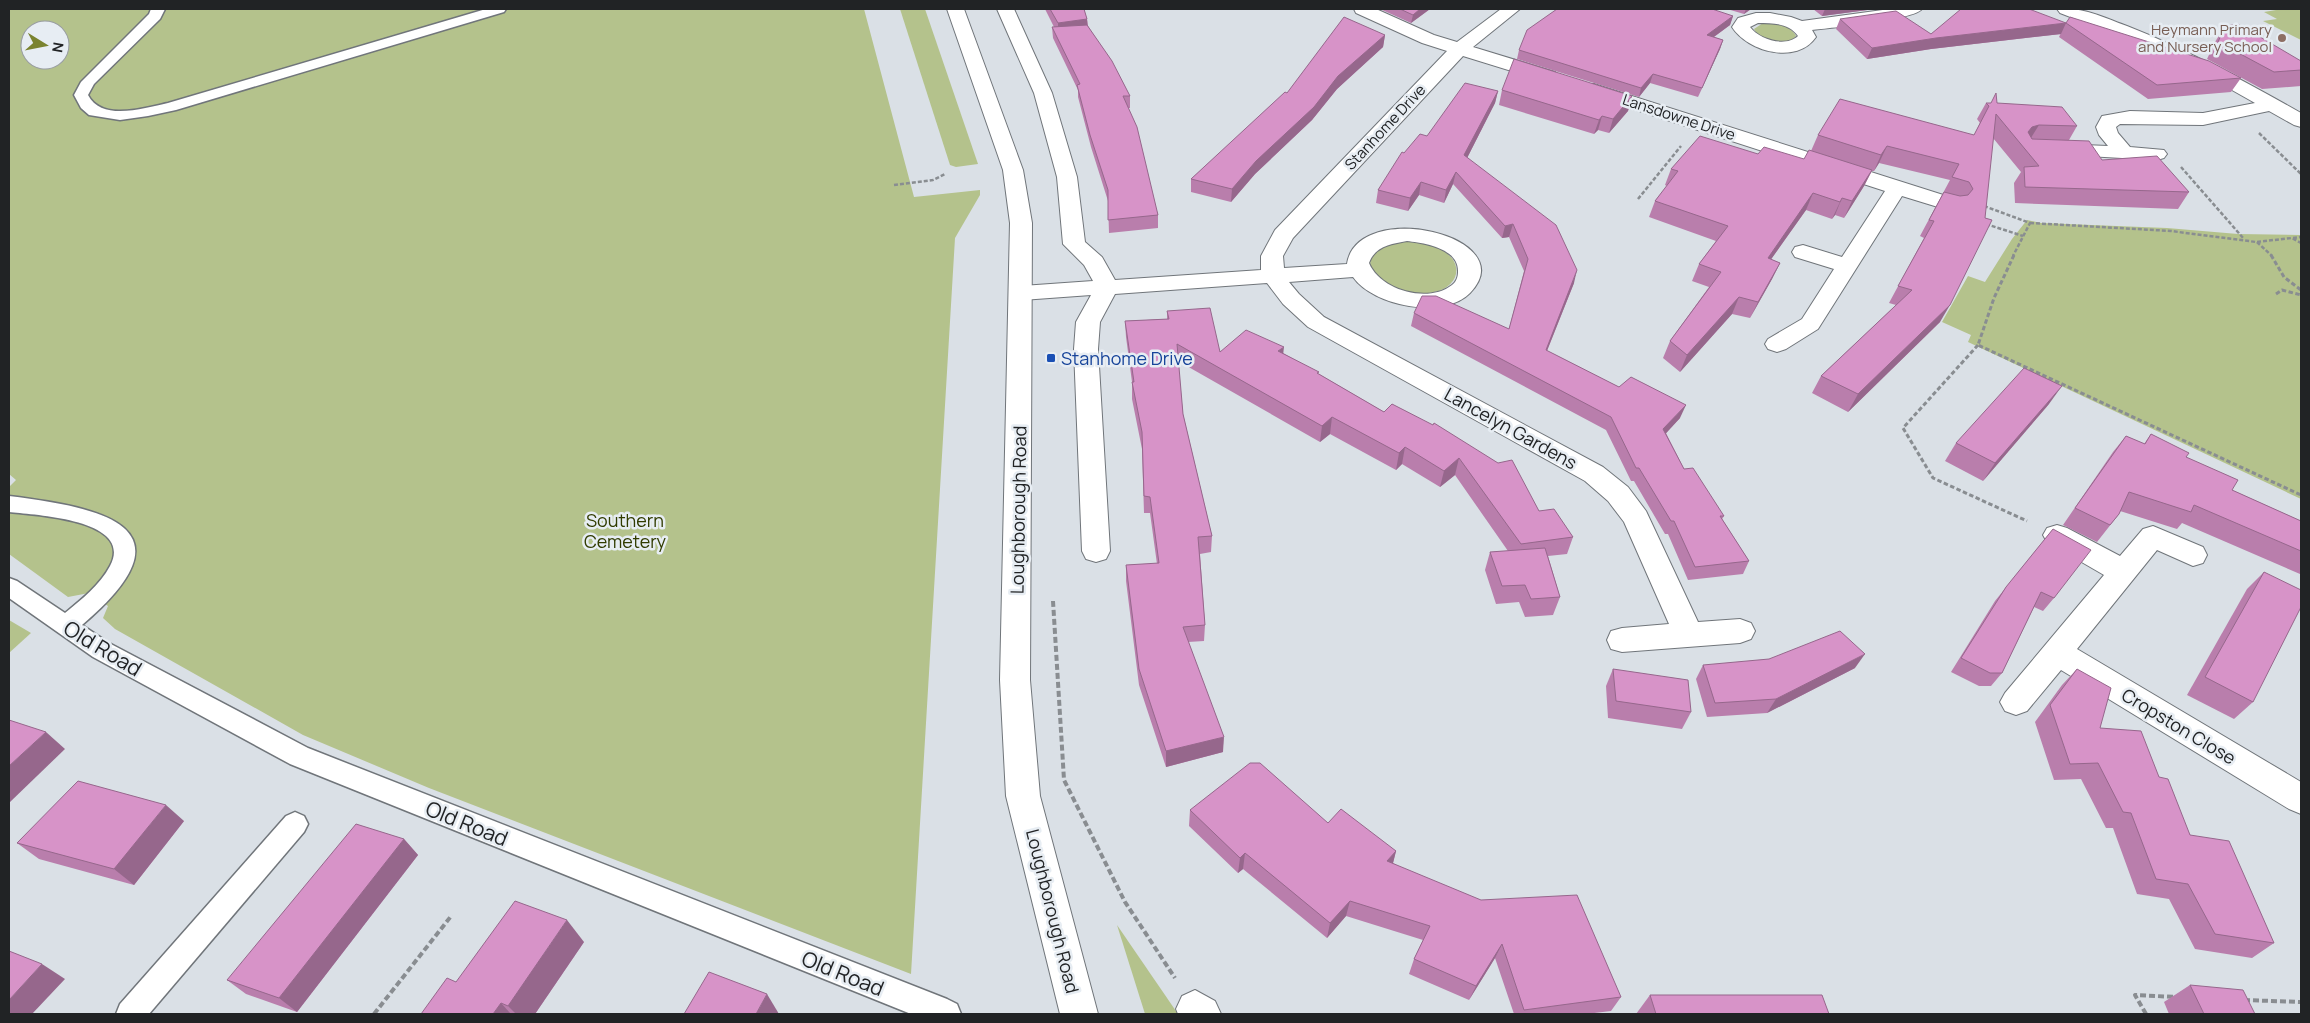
<svg xmlns="http://www.w3.org/2000/svg" width="2310" height="1023" font-family="Manrope,sans-serif">
  <style>
    .green { fill: #b4c28c; fill-rule: evenodd }
    .lines { fill: none; stroke-linecap: round; stroke-linejoin: round }
    .service-casing { stroke: #70757a; stroke-width: 3 }
    .minor-casing { stroke: #70757a; stroke-width: 2 }
    .primary-casing { stroke: #70757a; stroke-width: 2 }
    .path-far2 { stroke: #898d91; stroke-width: 2.5; stroke-dasharray: 4 2; stroke-linecap: butt }
    .path-far1 { stroke: #898d91; stroke-width: 3; stroke-dasharray: 4.5 2.5; stroke-linecap: butt }
    .path { stroke: #898d91; stroke-width: 4; stroke-dasharray: 6 3; stroke-linecap: butt }
    .service { fill: #fff; fill-rule: evenodd }
    .minor { fill: #fff; fill-rule: evenodd }
    .primary { fill: #fff; fill-rule: evenodd }
    .wall { fill: #b97eac }
    .shaded-wall { fill: #96678c }
    .building { fill: #d793c8; stroke: #96678c }
    .education-dot { fill: #8d6e63; stroke: #e7edf3; stroke-width: 2 }
    .transit-dot { fill: #1a4fb4; stroke: #e7edf3; stroke-width: 2 }
    .labels { text-anchor: middle; dominant-baseline: central; stroke-width: 5; stroke-linejoin: round; paint-order: stroke }
    .far-education-label { font-size: 15px; fill: #785e54; stroke: #e7edf3; text-anchor: end }
    .far-street-label { font-size: 15px; fill: #212325; stroke: #e7edf3 }
    .transit-label { font-size: 18px; fill: #164399; stroke: #e7edf3; text-anchor: start }
    .street-label { font-size: 18px; fill: #212325; stroke: #e7edf3 }
    .park-label { font-size: 18px; fill: #313c00; stroke: #e7edf3 }
    .near-street-label { font-size: 21px; fill: #212325; stroke: #e7edf3 }
  </style>
  <rect width="100%" height="100%" fill="#dae0e6"/>
  <g class="green">
    <path d="M 9,9 L 864,9 L 914,197 L 980,190 L 980,195 L 955,238 L 911,974 L 429,788 L 303,735 L 115,629 L 103,618 L 108,606 L 89,593 L 68,597 L 9,554 L 9,487 L 16,480 L 9,474 ZM 30,30 L 60,30 L 60,60 L 30,60 Z"/>
    <polygon points="900,9 925,9 978,164 956,167 950,165"/>
    <polygon points="2282,9 2301,9 2301,40 2263,21 2277,19 2264,12"/>
    <path d="M 1763,23 C 1774,23 1790,24 1796,36 C 1787,48 1759,41 1754,29 Z"/>
    <polygon points="2027,220 2041,223 2167,228 2238,234 2301,235 2301,499 1968,342 1971,335 1942,322 1968,276 1985,282 2012,239"/>
    <path d="M 1405,242 C 1418,242 1430,244 1442,250 C 1465,263 1459,287 1434,292 C 1386,303 1334,251 1405,242 Z"/>
    <polygon points="9,620 31,633 9,653"/>
    <polygon points="1117,925 1178,1014 1145,1014"/>
  </g>
  <g class="lines">
    <g class="service-casing">
      <g id="service">
        <path d="M 151,9 L 165,9 L 160,19 L 94,84 L 88,95 C 102,122 144,108 168,103 L 486,9 L 506,9 L 504,12 L 176,110 L 148,116 L 120,120 L 89,115 L 81,108 L 74,95 L 81,82 L 149,14 Z"/>
        <path d="M 9,496 C 106,508 196,528 82,625 L 109,643 L 308,748 L 947,999 L 957,1004 L 961,1014 L 911,1014 L 290,764 L 93,657 L 9,598 L 9,578 L 17,581 L 65,613 C 81,600 100,585 110,566 C 135,519 34,515 9,512 Z"/>
        <polygon points="295,812 304,816 308,824 304,832 149,1014 116,1014 120,1004 286,816"/>
      </g>
    </g>
    <g class="minor-casing">
      <g id="minor">
        <path d="M 997,9 L 1014,9 L 1052,93 L 1077,177 L 1085,242 L 1102,257 L 1115,280 L 1261,270 L 1261,256 L 1275,230 L 1447,51 L 1422,43 L 1356,13 L 1354,9 L 1376,9 L 1434,35 L 1457,42 L 1501,9 L 1520,9 L 1473,47 L 1555,72 L 1557,76 L 1555,80 L 1548,82 L 1541,80 L 1463,56 L 1293,238 L 1283,256 L 1284,268 L 1347,264 C 1357,197 1525,236 1470,293 C 1444,320 1373,306 1353,277 L 1289,282 L 1299,294 L 1324,317 L 1603,467 L 1628,487 L 1646,511 L 1698,622 L 1740,619 L 1751,623 L 1755,631 L 1751,639 L 1740,643 L 1622,652 L 1611,649 L 1607,640 L 1611,631 L 1622,628 L 1669,624 L 1624,522 L 1608,501 L 1585,481 L 1308,327 L 1283,304 L 1267,283 L 1115,294 L 1100,322 L 1098,349 L 1110,551 L 1106,559 L 1096,562 L 1086,559 L 1082,551 L 1074,349 L 1076,322 L 1091,295 L 1022,300 L 1014,298 L 1010,293 L 1014,288 L 1022,286 L 1093,281 L 1084,265 L 1063,244 L 1057,177 L 1034,93 ZM 1407,241 C 1424,243 1459,248 1458,272 C 1458,277 1456,282 1452,285 C 1428,304 1380,290 1369,263 C 1375,246 1391,244 1407,241 Z"/>
        <path d="M 1890,9 L 1922,9 C 1914,20 1830,28 1812,30 L 1816,37 C 1797,65 1748,52 1732,27 L 1738,18 L 1756,13 L 1770,13 L 1791,17 L 1802,21 ZM 1758,23 C 1773,23 1789,23 1798,36 C 1785,48 1759,39 1750,27 Z"/>
        <path d="M 2057,9 C 2084,7 2102,17 2127,26 C 2188,50 2244,81 2301,113 L 2301,127 L 2294,125 L 2269,111 L 2203,125 L 2120,124 L 2116,127 L 2118,133 L 2130,147 L 2164,150 L 2167,154 L 2164,158 L 2157,160 L 2052,154 L 2049,150 L 2052,146 L 2059,144 L 2108,146 L 2099,135 L 2096,127 L 2102,116 L 2130,111 L 2203,113 L 2255,103 L 2200,72 L 2140,44 L 2060,13 Z"/>
        <polygon points="1594,84 1959,200 1962,205 1959,210 1951,211 1902,196 1818,329 1786,349 1777,352 1768,349 1765,344 1768,339 1802,319 1834,269 1795,257 1792,252 1795,247 1803,245 1842,257 1885,191 1587,94 1585,90 1587,86"/>
        <polygon points="2057,525 2067,528 2120,556 2143,529 2153,526 2203,547 2207,555 2203,563 2193,566 2157,550 2077,649 2301,782 2301,814 2289,809 2061,670 2027,711 2016,715 2005,711 2000,702 2005,693 2104,575 2047,542 2043,535 2047,528"/>
        <polygon points="1195,990 1215,1001 1221,1014 1178,1014 1176,1009 1182,996"/>
      </g>
    </g>
    <g class="primary-casing">
      <polygon id="primary" points="947,9 964,9 1023,170 1032,223 1030,680 1040,796 1098,1014 1060,1014 1006,796 1000,680 1010,223 1003,170"/>
    </g>
    <g class="path-far2">
      <polyline points="2259,133 2301,174"/>
      <polyline points="2181,167 2244,239"/>
      <polyline points="894,185 933,180 945,174"/>
      <polyline points="1638,199 1681,146"/>
      <polyline points="1984,206 2030,223 2013,256"/>
      <polyline points="2030,223 2171,231 2256,242 2292,238 2301,243"/>
      <polyline points="1986,224 2023,236"/>
      <polyline points="2293,238 2301,237"/>
      <polyline points="2257,242 2272,256"/>
    </g>
    <g class="path-far1">
      <polyline points="2014,255 1994,298 1978,345 2301,495"/>
      <polyline points="2271,255 2284,277 2301,290"/>
      <polyline points="2276,294 2282,290 2301,295"/>
      <polyline points="1978,345 1903,428 1933,478 2027,521"/>
    </g>
    <g class="path">
      <polyline points="1053,601 1064,780 1125,902 1175,978"/>
      <polyline points="2244,1000 2301,1002"/>
      <polyline points="374,1014 452,915"/>
      <polyline points="2146,1014 2135,995 2176,997"/>
    </g>
    <use href="#service" class="service"/>
    <use href="#minor" class="minor"/>
    <use href="#primary" class="primary"/>
  </g>
  <g class="wall">
    <polygon points="1045,9 1084,9 1087,19 1088,26 1130,96 1130,108 1128,108 1158,215 1158,228 1109,233 1108,201 1091,147 1078,97 1078,90 1053,38 1052,27 1054,27"/>
    <polygon points="1380,9 1430,9 1411,23"/>
    <polygon points="1727,9 1751,9 1744,14"/>
    <polygon points="1813,9 1875,9 1822,16"/>
    <polygon points="1733,16 1730,25 1714,37 1723,40 1720,49 1698,97 1650,83 1639,97 1517,59 1519,50"/>
    <polygon points="1840,19 1931,34 2066,23 2241,78 2231,92 2148,99 2059,37 2061,33 2061,34 1931,49 1867,59 1836,29"/>
    <polygon points="2225,26 2301,61 2301,86 2262,89 2207,59 2215,42"/>
    <polygon points="1385,35 1383,47 1337,89 1312,120 1255,174 1231,202 1191,192 1191,179 1287,93"/>
    <polygon points="1502,90 1632,96 1628,111 1609,133 1598,130 1594,134 1499,105"/>
    <polygon points="1498,91 1495,103 1467,158 1574,283 1547,351 1680,418 1666,433 1684,469 1724,516 1722,519 1749,561 1743,574 1688,580 1668,534 1665,534 1634,481 1631,481 1606,430 1411,326 1414,313 1509,329 1524,271 1509,237 1502,238 1453,184 1444,203 1419,195 1408,211 1376,203 1378,190 1404,153 1427,136"/>
    <polygon points="1986,103 1997,103 2077,126 2069,140 2102,160 2189,192 2178,209 2015,203 2014,183 2021,172 1993,138 1940,322 1848,412 1812,393 1821,376 1896,305 1889,303 1924,238 1920,236 1950,180 1879,163 1874,171 1872,171 1864,186 1844,218 1835,215 1832,219 1806,210 1771,259 1780,263 1772,279 1750,318 1732,314 1680,372 1663,358 1670,341 1709,287 1692,281 1699,264 1716,241 1649,217 1655,201 1667,186 1665,185 1671,169 1758,154 1804,159 1811,151 1818,135 1974,135 1980,123 1977,119"/>
    <polygon points="1167,311 1220,352 1283,353 1384,412 1392,404 1539,511 1573,537 1567,554 1548,556 1560,597 1553,615 1525,617 1519,602 1496,604 1485,570 1490,552 1508,551 1455,475 1440,487 1402,464 1396,470 1330,434 1320,442 1178,361 1183,414 1212,536 1211,552 1200,554 1205,625 1204,641 1188,642 1223,752 1166,767 1139,685 1126,581 1126,565 1157,564 1150,513 1144,513 1142,449 1132,399 1132,382 1126,337 1125,321 1167,319"/>
    <polygon points="2049,404 1983,481 1945,461 1956,443"/>
    <polygon points="2151,434 2186,457 2232,490 2301,521 2301,572 2300,574 2182,523 2177,529 2120,511 2119,514 2097,542 2063,525 2113,452 2126,436 2144,444"/>
    <polygon points="2053,529 2054,598 2043,611 2034,607 2002,673 1991,686 1979,686 1951,672 1995,601"/>
    <polygon points="2264,572 2253,702 2234,719 2187,695 2247,589"/>
    <polygon points="1703,665 1855,668 1767,713 1707,717 1696,679"/>
    <polygon points="1613,669 1691,712 1682,729 1608,718 1606,686"/>
    <polygon points="2077,669 2100,728 2159,777 2190,835 2274,943 2252,958 2195,949 2169,899 2137,894 2113,828 2106,828 2081,779 2054,780 2035,722 2062,685"/>
    <polygon points="1190,810 1328,823 1396,851 1393,863 1621,997 1611,1011 1586,1014 1514,1014 1495,958 1469,1000 1409,974 1414,959 1423,940 1346,916 1327,938 1243,869 1238,873 1189,826"/>
    <polygon points="184,821 134,885 39,859 17,843"/>
    <polygon points="404,839 418,855 297,1012 246,994 227,980"/>
    <polygon points="584,942 535,1014 421,1014 456,982"/>
    <polygon points="2190,985 2255,1014 2169,1014 2164,1002"/>
    <polygon points="1650,995 1829,1014 1636,1014"/>
  </g>
  <g class="shaded-wall">
    <polygon points="1420,9 1430,9 1411,23 1413,15"/>
    <polygon points="1746,9 1751,9 1744,14"/>
    <polygon points="1825,9 1875,9 1822,16"/>
    <polygon points="1733,16 1730,25 1704,44 1707,35"/>
    <polygon points="1087,19 1088,31 1058,35 1058,23"/>
    <polygon points="2066,23 2061,34 1931,49 1867,59 1872,48 1936,38"/>
    <polygon points="1385,35 1383,47 1337,89 1312,120 1255,174 1231,202 1232,189 1256,161 1338,76"/>
    <polygon points="1723,40 1720,49 1698,97 1702,88"/>
    <polygon points="1653,74 1650,83 1639,97 1641,88"/>
    <polygon points="1498,91 1495,103 1462,168 1464,155"/>
    <polygon points="1632,96 1628,111 1609,133 1613,119"/>
    <polygon points="1602,116 1598,130 1594,134 1599,120"/>
    <polygon points="2039,125 2029,141 2028,132 2032,127"/>
    <polygon points="1887,146 1879,163 1874,171 1881,155"/>
    <polygon points="1872,170 1864,186 1844,218 1852,201"/>
    <polygon points="1456,172 1453,184 1444,203 1446,190"/>
    <polygon points="1421,182 1419,195 1408,211 1410,198"/>
    <polygon points="1813,193 1806,210 1760,275 1768,258"/>
    <polygon points="1842,198 1835,215 1832,219 1840,202"/>
    <polygon points="1513,224 1509,237 1502,238 1505,226"/>
    <polygon points="1780,263 1772,279 1750,318 1758,302"/>
    <polygon points="1577,270 1574,283 1542,363 1546,350"/>
    <polygon points="1739,297 1732,314 1680,372 1687,355"/>
    <polygon points="1950,305 1940,322 1848,412 1858,394"/>
    <polygon points="1284,347 1282,364 1278,351"/>
    <polygon points="2062,386 2049,404 1983,481 1995,463"/>
    <polygon points="1686,405 1680,418 1658,442 1663,429"/>
    <polygon points="1332,417 1330,434 1320,442 1322,426"/>
    <polygon points="1405,447 1402,464 1396,470 1399,453"/>
    <polygon points="1459,458 1455,475 1440,487 1444,471"/>
    <polygon points="1865,654 1855,668 1767,713 1776,699"/>
    <polygon points="46,732 65,749 9,803 9,766"/>
    <polygon points="1224,737 1223,752 1166,767 1166,751"/>
    <polygon points="166,805 184,821 134,885 114,869"/>
    <polygon points="404,839 418,855 297,1012 279,998"/>
    <polygon points="1396,851 1392,867 1387,861"/>
    <polygon points="1245,853 1243,869 1238,873 1240,858"/>
    <polygon points="1350,901 1346,916 1327,938 1330,923"/>
    <polygon points="567,920 584,942 535,1014 516,1014 508,1006"/>
    <polygon points="1502,944 1495,958 1469,1000 1476,986"/>
    <polygon points="42,964 65,979 32,1014 9,1014 9,1000"/>
    <polygon points="767,994 779,1014 756,1014"/>
    <polygon points="501,1003 511,1014 493,1014"/>
  </g>
  <g class="building">
    <polygon points="1050,9 1084,9 1087,19 1058,23"/>
    <polygon points="1400,9 1420,9 1413,15"/>
    <polygon points="1557,9 1712,9 1733,16 1707,35 1723,40 1702,88 1653,74 1641,88 1519,50 1527,30"/>
    <polygon points="1961,9 2029,9 2066,23 1936,38 1872,48 1840,19 1896,11 1931,34"/>
    <polygon points="1344,17 1385,35 1338,76 1314,107 1256,161 1232,189 1191,179 1285,92 1287,93"/>
    <polygon points="2070,17 2209,61 2241,78 2157,85 2066,23"/>
    <polygon points="2238,24 2301,61 2301,70 2274,72 2218,42 2225,26"/>
    <polygon points="1087,25 1112,61 1130,96 1123,96 1137,127 1158,215 1108,220 1108,190 1090,135 1077,85 1080,84 1052,27"/>
    <polygon points="1514,59 1632,96 1613,119 1602,116 1599,120 1502,90"/>
    <polygon points="1465,83 1498,91 1464,155 1556,225 1577,270 1546,350 1619,387 1631,377 1686,405 1663,429 1684,469 1693,468 1724,516 1720,516 1749,561 1695,567 1674,521 1671,521 1639,468 1636,468 1611,417 1414,313 1422,296 1436,296 1509,329 1528,259 1513,224 1505,226 1456,172 1446,190 1421,182 1410,198 1378,190 1402,152 1404,153 1420,134 1427,136"/>
    <polygon points="1996,93 1997,103 2062,107 2077,126 2039,125 2032,127 2028,132 2032,139 2089,141 2102,160 2157,156 2189,192 2025,187 2024,167 2039,166 1996,114 1985,218 1992,220 1950,305 1858,394 1821,376 1912,290 1898,286 1934,221 1929,220 1944,192 1960,196 1968,195 1973,189 1969,182 1952,177 1959,164 1887,146 1881,155 1818,135 1840,99 1974,135 1989,106 1986,103 1991,103"/>
    <polygon points="1700,136 1758,154 1764,147 1804,159 1809,150 1872,170 1852,201 1842,198 1840,202 1813,193 1768,258 1780,263 1758,302 1739,297 1687,355 1670,341 1721,272 1699,264 1728,226 1655,201 1678,171 1671,169"/>
    <polygon points="1210,308 1220,352 1246,330 1284,347 1278,351 1319,372 1317,373 1384,412 1392,404 1433,425 1434,423 1498,463 1512,460 1539,511 1554,509 1573,537 1521,544 1459,458 1444,471 1405,447 1399,453 1332,417 1322,426 1177,344 1183,414 1212,536 1198,537 1205,625 1183,627 1224,737 1166,751 1139,669 1126,565 1159,563 1150,497 1144,496 1142,432 1132,382 1134,382 1125,321 1169,319 1167,311"/>
    <polygon points="2024,368 2062,386 1995,463 1956,443"/>
    <polygon points="2151,434 2189,453 2186,457 2238,480 2232,490 2301,521 2301,551 2194,505 2191,512 2129,492 2119,514 2110,525 2075,508 2126,436 2145,444"/>
    <polygon points="2053,529 2091,550 2054,598 2041,592 2002,673 1990,673 1961,658 2006,587"/>
    <polygon points="1545,548 1560,597 1531,599 1525,585 1502,586 1490,552"/>
    <polygon points="2264,572 2301,590 2301,607 2253,702 2205,677"/>
    <polygon points="1840,631 1865,654 1776,699 1715,703 1703,665 1769,659"/>
    <polygon points="1613,669 1688,680 1691,712 1616,701"/>
    <polygon points="2077,669 2111,688 2100,728 2141,731 2159,777 2168,779 2190,835 2229,841 2274,943 2215,934 2188,884 2156,879 2131,813 2123,812 2098,763 2070,764 2050,705"/>
    <polygon points="9,720 46,732 9,766"/>
    <polygon points="1250,763 1260,763 1328,823 1341,809 1396,851 1387,861 1481,900 1577,895 1621,997 1524,1010 1502,944 1476,986 1414,959 1430,926 1350,901 1330,923 1245,853 1240,858 1190,810"/>
    <polygon points="78,781 166,805 114,869 17,843"/>
    <polygon points="356,824 404,839 279,998 227,980"/>
    <polygon points="515,901 567,920 508,1006 501,1003 493,1014 421,1014 447,978 456,982"/>
    <polygon points="9,951 42,964 9,1000"/>
    <polygon points="709,972 767,994 756,1014 684,1014"/>
    <polygon points="2190,985 2243,990 2255,1014 2204,1014"/>
    <polygon points="1650,995 1822,995 1829,1014 1656,1014"/>
  </g>
  <circle class="education-dot" cx="2282" cy="38" r="5"/>
  <rect class="transit-dot" x="1046" y="353" width="10" height="10" rx="2.5"/>
  <g class="labels">
    <g class="far-education-label">
      <text x="2272" y="29">Heymann Primary<tspan x="2272" dy="17">and Nursery School</tspan></text>
    </g>
    <g class="far-street-label">
      <text transform="translate(1679 117) rotate(18)">Lansdowne Drive</text>
      <text transform="translate(1385 127) rotate(-47)">Stanhome Drive</text>
    </g>
    <g class="transit-label">
      <text x="1061" y="358">Stanhome Drive</text>
    </g>
    <g class="street-label">
      <text transform="translate(1511 428) rotate(29)">Lancelyn Gardens</text>
      <text transform="translate(1018 510) rotate(-89)">Loughborough Road</text>
      <text transform="translate(2179 726) rotate(31)">Cropston Close</text>
      <text transform="translate(1053 911) rotate(76)">Loughborough Road</text>
    </g>
    <g class="park-label">
      <text x="625" y="520">Southern<tspan x="625" dy="21">Cemetery</tspan></text>
    </g>
    <g class="near-street-label">
      <text transform="translate(103 648) rotate(31)">Old Road</text>
      <text transform="translate(467 823) rotate(22)">Old Road</text>
      <text transform="translate(843 973) rotate(22)">Old Road</text>
    </g>
  </g>
  <rect width="2310" height="1023" fill="none" stroke="#212325" stroke-width="20"/>
  <g transform="translate(45 45) rotate(100)"><circle r="24" fill="#e7edf3" stroke="#989ca1"/>
  <path d="M0-4L9 19L0 12L-9 19Z" fill="#7a832f"/>
  <text y="-8" font-size="14" font-weight="bold" text-anchor="middle" fill="#212325">N</text>
  </g>
</svg>
